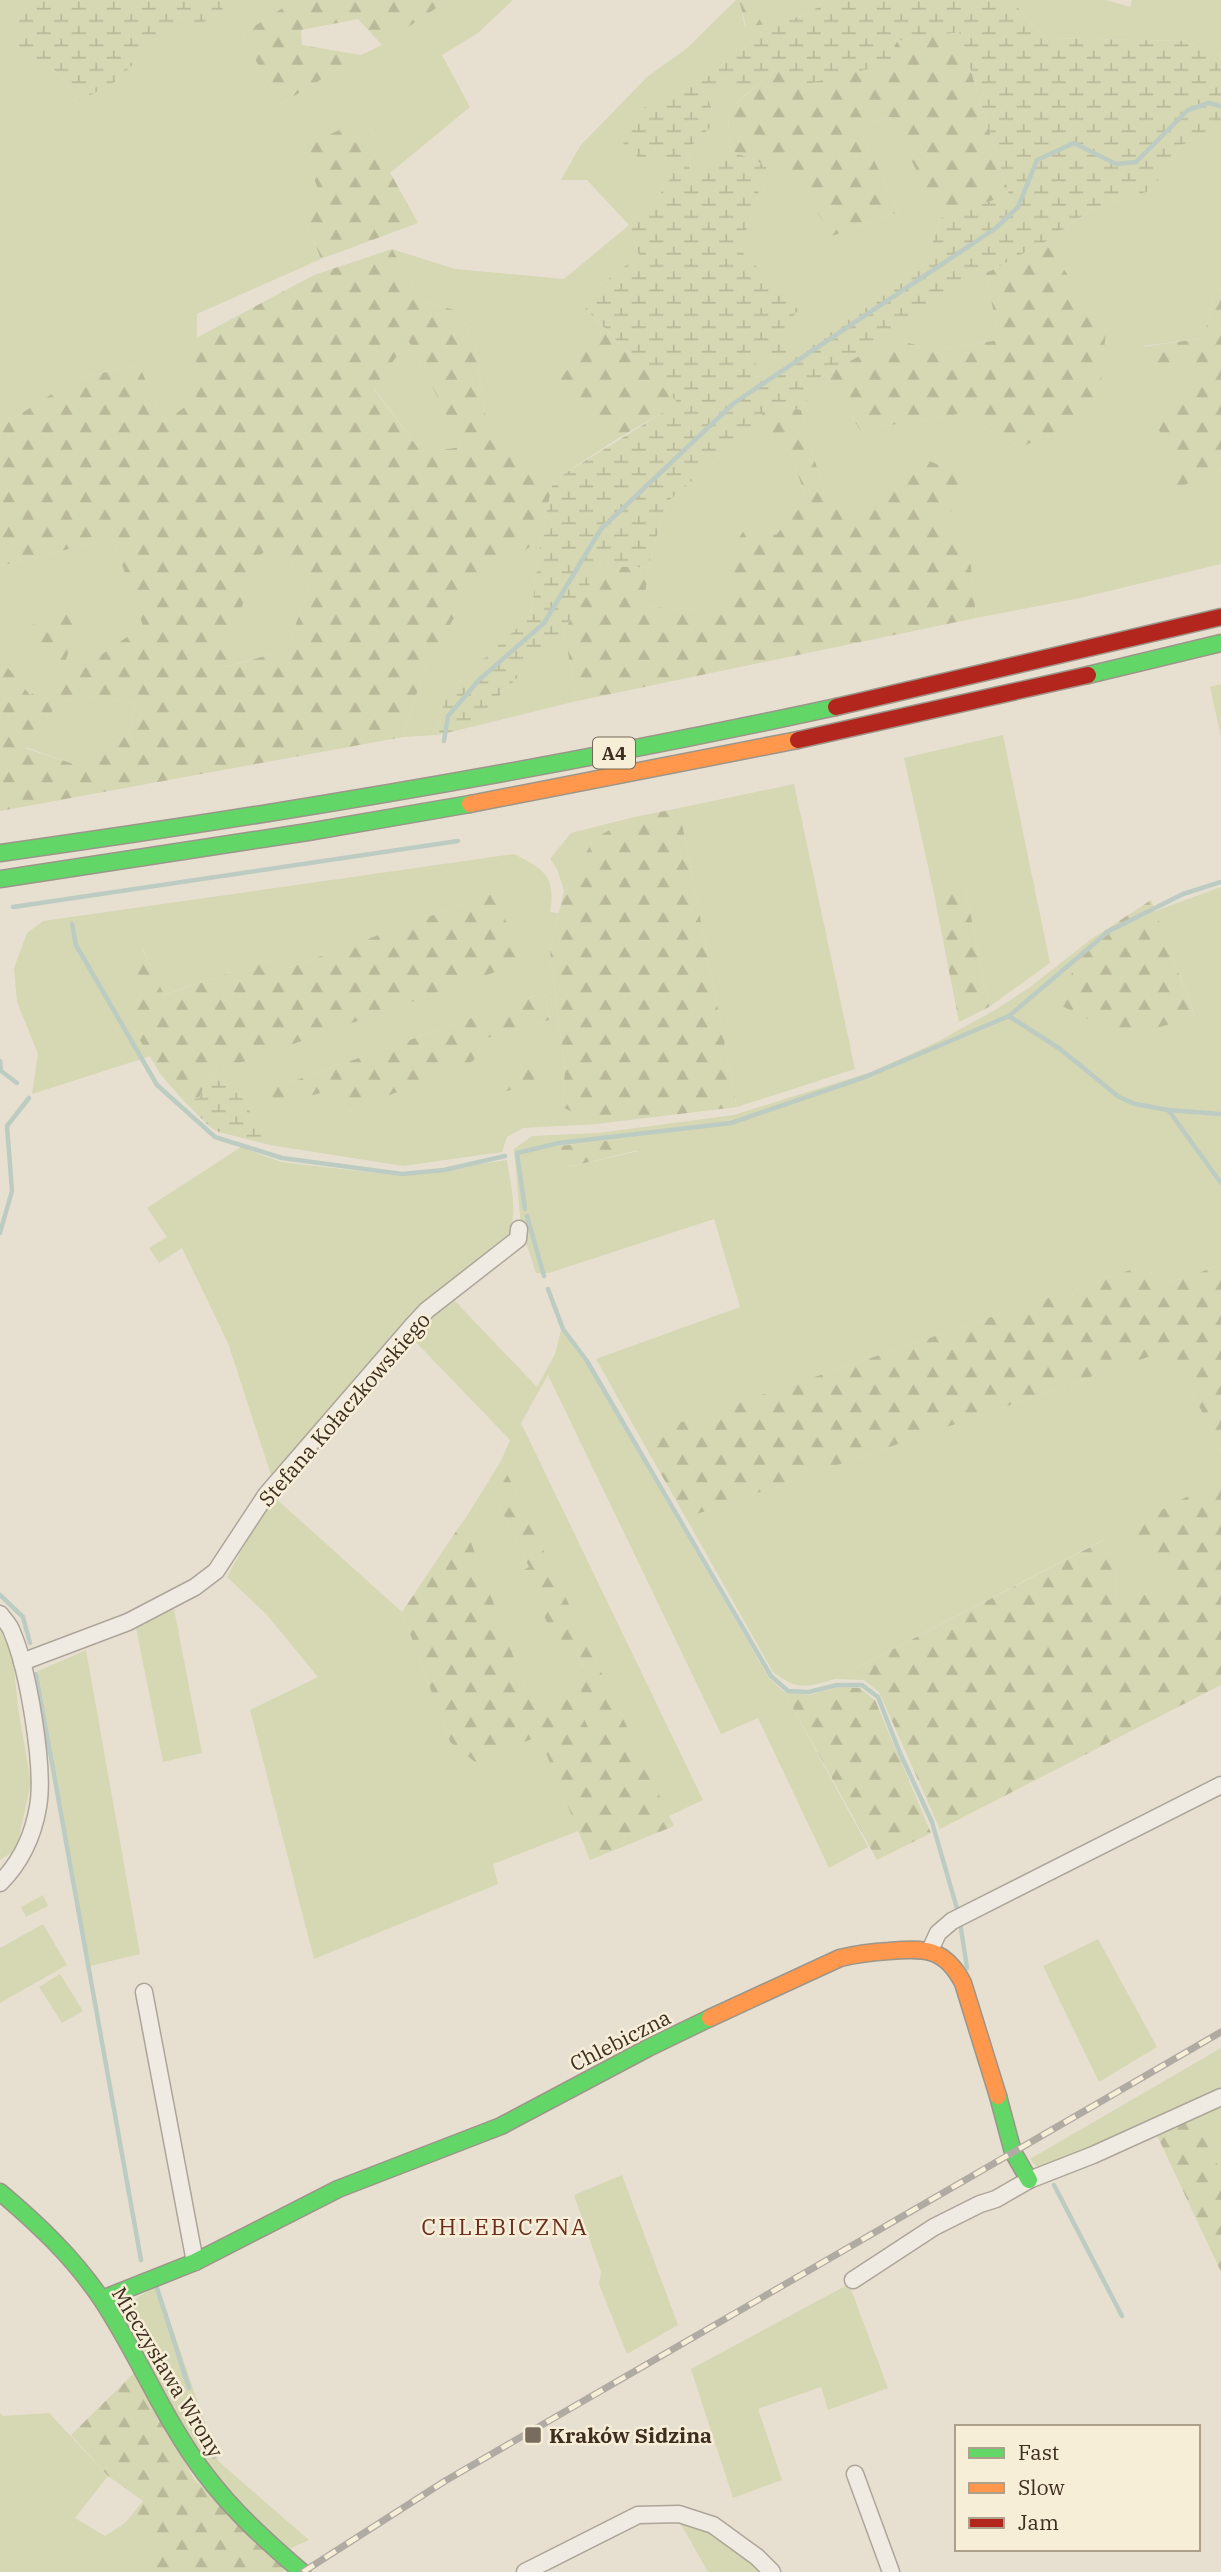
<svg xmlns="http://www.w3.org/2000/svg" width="1221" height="2572" font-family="'IBM Plex Serif',serif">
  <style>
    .green { fill: #d6d7b3; fill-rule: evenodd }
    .forest { fill: url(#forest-firs); fill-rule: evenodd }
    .wetland { fill: url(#wetland-marsh); fill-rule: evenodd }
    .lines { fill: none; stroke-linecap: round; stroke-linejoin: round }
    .stream { stroke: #bcccc2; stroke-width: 4.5 }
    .street-casing { stroke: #ada599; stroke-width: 19 }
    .fast-casing { stroke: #9c958a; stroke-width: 19 }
    .slow-casing { stroke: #9c958a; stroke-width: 19 }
    .jam-casing { stroke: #9c958a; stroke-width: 19 }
    .street { stroke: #efebe3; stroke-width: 16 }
    .fast { stroke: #63d668; stroke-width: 16 }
    .slow { stroke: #ff974d; stroke-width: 16 }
    .jam { stroke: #b3261e; stroke-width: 16 }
    .rail-casing { stroke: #afaaa2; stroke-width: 7 }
    .rail { stroke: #f7eed8; stroke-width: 4.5; stroke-dasharray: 13; stroke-linecap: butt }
    .poi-dot { fill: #786c5e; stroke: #f7eed8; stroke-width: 2.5 }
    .labels { text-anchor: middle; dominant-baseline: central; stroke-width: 5; stroke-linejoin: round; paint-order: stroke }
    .shield { fill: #f7eed8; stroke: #756857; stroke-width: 2 }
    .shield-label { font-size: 19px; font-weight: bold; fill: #3d2e20 }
    .street-label { font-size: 21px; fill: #3d2e20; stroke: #f7eed8 }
    .poi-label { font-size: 21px; font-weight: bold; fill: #3d2e20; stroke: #f7eed8; text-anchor: start }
    .neighbourhood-label { font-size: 23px; letter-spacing: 2px; fill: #6b2e1e; stroke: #f7eed8 }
  </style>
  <defs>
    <pattern id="forest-firs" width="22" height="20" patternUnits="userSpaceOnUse" patternTransform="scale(1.75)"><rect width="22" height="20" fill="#d6d7b3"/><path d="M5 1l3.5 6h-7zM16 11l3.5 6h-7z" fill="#b9b99a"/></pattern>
    <pattern id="wetland-marsh" width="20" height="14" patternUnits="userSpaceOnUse" patternTransform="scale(1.75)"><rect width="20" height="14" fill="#d6d7b3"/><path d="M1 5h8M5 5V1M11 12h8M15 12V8" fill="none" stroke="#b9b99a"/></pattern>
  </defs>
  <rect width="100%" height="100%" fill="#e7e0d1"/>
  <g class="green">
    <polygon points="0,0 23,0 15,49 51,66 80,101 118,80 179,16 200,25 235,0 295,0 241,35 281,104 361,55 382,45 448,0 513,0 478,33 442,55 470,107 390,173 361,120 320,195 304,216 321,259 197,314 196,399 164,422 139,365 75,379 0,427"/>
    <polygon points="736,0 739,0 745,27 768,1 763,0 826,0 809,14 773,23 705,79 632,113 661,147 671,177 659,196 629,225 639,255 579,302 604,328 559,379 617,439 553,481 486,419 474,341 455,310 421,301 392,249 455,269 564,279 629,225 587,180 561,180 580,146 647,77 686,49"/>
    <polygon points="1011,0 1106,0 1130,7 1132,0 1221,0 1221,56 1184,41 1044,38"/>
    <polygon points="722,76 743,97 728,110 730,150 690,179 689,148 717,121 708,100"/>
    <polygon points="891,117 940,218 927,262 821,336 789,347 776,338 740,250 767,166 783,158 832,236 898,212 858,125"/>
    <polygon points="1216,126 1221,127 1221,288 1214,292 1204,338 1143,346 1194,362 1194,386 1177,487 1221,470 1221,564 1080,598 976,618 971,565 942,518 915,455 859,519 826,501 801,410 825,374 860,430 959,414 1021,447 1106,330 1045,242 1091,210 1152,190 1179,147"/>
    <polygon points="986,273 999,340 937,350 892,339 938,298"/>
    <polygon points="408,340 463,447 421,452 374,388"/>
    <polygon points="757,353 794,354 791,374 753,377"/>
    <polygon points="755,427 788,449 807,499 776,535 750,522 733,597 701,610 643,606 648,568 666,503"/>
    <polygon points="113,538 144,626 85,666 30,695 0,658 0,566"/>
    <polygon points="541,539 531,615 445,695 437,735 403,737 425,667 472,588"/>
    <polygon points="279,543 309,589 286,650 225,667 255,557"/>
    <polygon points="564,631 577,701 467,728"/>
    <polygon points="1221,684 1221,737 1210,687"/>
    <polygon points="91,697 135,703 129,733 80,766 25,747 60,701"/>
    <polygon points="1003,735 1050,963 989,1007 964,881 933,889 904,758"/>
    <polygon points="794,784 855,1069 737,1107 679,808"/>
    <polygon points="630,818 594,839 564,891 557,869 550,859 571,833"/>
    <path d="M 514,854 C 544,869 556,876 550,912 L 559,913 L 550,951 L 565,1071 L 562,1107 L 597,1124 L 523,1128 L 507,1137 L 502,1152 L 403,1166 L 270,1145 L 241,1096 L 209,1074 L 528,960 L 490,894 L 286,969 L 268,960 L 163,995 L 142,947 L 132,1027 L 151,1056 L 32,1094 L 38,1054 L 17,1002 L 14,968 L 27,933 L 43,921 ZM 545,992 L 549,1020 L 487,1038 L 349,1112 L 332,1090 L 257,1094 Z"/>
    <path d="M 1221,887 L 1221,1265 L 1160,1286 L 1145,1265 L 658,1430 L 645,1446 L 596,1359 L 740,1307 L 714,1219 L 549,1273 L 536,1273 L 521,1227 L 514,1149 L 532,1136 L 598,1133 L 734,1115 L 871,1072 L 935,1043 L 995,1010 L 1030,987 L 1090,940 L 1076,962 L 1195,1016 L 1155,911 ZM 632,1138 L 638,1151 L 569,1167 L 559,1146 Z"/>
    <path d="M 241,1147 L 281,1162 L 402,1176 L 507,1160 C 511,1187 520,1218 505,1242 L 272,1478 L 228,1343 L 182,1248 L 159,1263 L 149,1248 L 167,1237 L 147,1208 Z"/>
    <polygon points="454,1300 537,1387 555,1354 561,1330 586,1363 769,1678 784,1692 868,1847 829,1868 758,1718 721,1734 548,1375 521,1423 703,1800 669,1816 501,1461 510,1440 409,1335"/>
    <path d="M 1171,1349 L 1221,1451 L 1221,1479 L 1128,1528 L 1174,1587 L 1116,1603 L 1117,1564 L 1103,1540 L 835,1679 C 806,1687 798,1691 773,1672 L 686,1518 Z"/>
    <polygon points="488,1482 529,1567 523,1572 560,1649 572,1644 583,1667 608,1775 526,1690 463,1522"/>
    <polygon points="272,1495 402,1612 450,1742 475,1762 539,1735 578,1831 493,1864 498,1884 314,1959 250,1710 318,1677 267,1615 227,1577"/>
    <polygon points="174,1609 202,1753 163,1762 136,1628"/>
    <polygon points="0,1630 13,1657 18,1708 31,1783 16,1850 0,1860"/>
    <polygon points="86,1650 140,1954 90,1966 38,1671"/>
    <polygon points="43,1895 48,1906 26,1917 21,1907"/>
    <polygon points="43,1924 67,1965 0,2003 0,1948"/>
    <polygon points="1098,1939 1157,2047 1099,2082 1043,1966"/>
    <polygon points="60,1974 83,2011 62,2023 39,1987"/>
    <polygon points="1221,2048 1221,2092 1040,2170 1030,2159"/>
    <polygon points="1221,2103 1221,2172 1194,2116"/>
    <polygon points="622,2175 678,2325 627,2354 599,2284 601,2272 574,2195"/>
    <polygon points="849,2284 888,2388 828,2410 821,2387 758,2409 782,2480 733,2498 691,2369"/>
    <polygon points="158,2286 218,2461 309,2540 287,2550 202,2460 123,2316 138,2297"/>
    <polygon points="0,2413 3,2416 49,2413 108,2476 75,2518 105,2536 125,2523 159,2546 146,2572 0,2572"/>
    <polygon points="677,2517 703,2526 764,2572 708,2572"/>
  </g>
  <g class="forest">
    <polygon points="295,0 448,0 382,45 358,19 301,30 302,45 361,55 281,104 241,35"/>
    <polygon points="739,0 768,0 773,23 746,27"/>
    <polygon points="959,32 1009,195 940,218 890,117 858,125 898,212 832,236 783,158 767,166 730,150 728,110 779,67 897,41"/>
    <polygon points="361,120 418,223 321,259 304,216 320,195 303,147"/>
    <polygon points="1045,242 1106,330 1098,414 1021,447 959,414 860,430 825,374 892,339 937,350 999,340 986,273"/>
    <path d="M 392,249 L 421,301 L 455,310 L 474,341 L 486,419 L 553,481 L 541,539 L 472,588 L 425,667 L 403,737 L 0,811 L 0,658 L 30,695 L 85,666 L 143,626 L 113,538 L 0,566 L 0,427 L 75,379 L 139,365 L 164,422 L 196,399 L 196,338 L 314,275 ZM 408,340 L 463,447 L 421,452 L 374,389 ZM 279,543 L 309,589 L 286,650 L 226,667 L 255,558 ZM 91,697 L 135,703 L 129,733 L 80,766 L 25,748 L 60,701 Z"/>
    <polygon points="1221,288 1221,470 1177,488 1155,417 1194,386 1194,362 1151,377 1142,347 1204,338 1214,292"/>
    <polygon points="604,328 679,403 617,439 559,379"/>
    <polygon points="769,401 801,410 826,501 858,518 915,455 953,471 964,500 943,518 971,565 976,618 577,701 564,631 600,565 648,568 644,606 701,610 732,597 722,562 750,522 776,535 807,499 788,449 755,427"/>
    <polygon points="65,612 75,629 65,663 32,656 32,625"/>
    <polygon points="679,808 737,1107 597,1124 562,1107 565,1071 550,951 564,891 594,839 630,818"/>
    <polygon points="964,881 989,1007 959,1022 933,889"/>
    <polygon points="490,894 529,960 209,1074 199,1098 183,1100 161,1075 132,1027 130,989 141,946 164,995 268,960 286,969"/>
    <polygon points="1151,900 1195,1017 1124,1037 1060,1005 1076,962 1090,940"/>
    <polygon points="545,992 549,1020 487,1038 473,1061 348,1112 332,1090 264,1108 257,1094"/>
    <polygon points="534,1062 541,1081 494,1095 500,1073"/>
    <polygon points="632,1138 639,1150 568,1167 559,1146"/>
    <polygon points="1145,1265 1160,1286 1221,1265 1221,1451 1171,1349 686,1518 645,1446 658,1430"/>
    <polygon points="501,1461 674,1826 590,1860 539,1736 475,1762 450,1742 402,1612 463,1521 526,1690 575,1698 604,1764 576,1674 583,1666 572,1644 560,1649 522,1571 529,1567 488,1482"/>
    <polygon points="1221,1479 1221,1685 940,1829 879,1692 864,1680 835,1679 1104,1540 1117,1564 1116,1602 1173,1587 1127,1528"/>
    <polygon points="839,1687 860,1688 875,1700 931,1833 877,1860 784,1692 810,1695"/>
    <polygon points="1194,2116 1221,2172 1221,2272 1156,2133"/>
    <polygon points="136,2371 194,2479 286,2569 283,2572 146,2572 159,2546 125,2523 143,2501 108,2476 71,2435"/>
  </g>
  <g class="wetland">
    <polygon points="23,0 235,0 200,25 179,16 118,80 80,101 51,66 14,49"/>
    <path d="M 826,0 L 1011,0 L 1044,38 L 1184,41 L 1221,56 L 1221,127 L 1216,126 L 1179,147 L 1152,190 L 1091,210 L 1045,242 L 938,298 L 892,339 L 825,374 L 801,410 L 769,401 L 755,427 L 666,503 L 648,568 L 600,565 L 564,631 L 467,728 L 437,735 L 445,695 L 531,615 L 541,539 L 553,481 L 678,403 L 579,302 L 639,255 L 629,225 L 659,196 L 671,177 L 661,147 L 641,160 L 623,143 L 632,113 L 705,79 L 773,23 L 809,14 ZM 959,32 L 1009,195 L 940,218 L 927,262 L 821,336 L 789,347 L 776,338 L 799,309 L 740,250 L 767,166 L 730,150 L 690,178 L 689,148 L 717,121 L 708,100 L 722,76 L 743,97 L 779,67 L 799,86 L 889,64 L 897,41 ZM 757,353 L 775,359 L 793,354 L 791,374 L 754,377 Z"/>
    <polygon points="209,1074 241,1096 270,1145 219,1132 210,1127 183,1100 199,1098"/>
  </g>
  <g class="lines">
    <g class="stream">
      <polyline points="444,741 448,716 480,679 544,623 601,529 734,403 996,228 1018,207 1037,160 1074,143 1116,164 1136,162 1188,110 1209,103 1221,106"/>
      <polyline points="13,907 458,841"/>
      <polyline points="72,924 76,945 157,1085 215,1137 282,1158 402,1174 444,1170 505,1156"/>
      <polyline points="1009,1016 1060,1049 1119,1097 1135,1104 1168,1110 1221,1114"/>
      <polyline points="0,1061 1,1071 17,1083"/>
      <polyline points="1169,1111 1221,1183"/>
      <polyline points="525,1209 517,1153 559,1143 731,1123 865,1077 1009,1016 1109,931 1183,894 1221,882"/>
      <polyline points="527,1216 544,1276"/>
      <polyline points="0,1233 12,1191 7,1126 29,1098"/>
      <polyline points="548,1289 563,1329 587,1361 771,1676 788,1691 809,1692 837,1685 862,1685 878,1697 900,1753 932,1822 958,1912"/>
      <polyline points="0,1595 23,1617 30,1643"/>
      <polyline points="36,1674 141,2260"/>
      <polyline points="960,1922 967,1968"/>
      <polyline points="1054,2185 1122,2316"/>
      <polyline points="157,2288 189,2388"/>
      <polyline points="194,2401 214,2457"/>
    </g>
    <g class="street-casing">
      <g id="street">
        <path d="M 0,1614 C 4,1620 10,1625 12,1632 C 28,1669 45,1768 38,1807 C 33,1836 21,1862 0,1883"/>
        <polyline points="22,1662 128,1622 195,1587 216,1571 266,1495 413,1325 427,1310 518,1239 519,1229"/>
        <polyline points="930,1950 938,1933 952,1921 1221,1785"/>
        <polyline points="144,1992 195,2262"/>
        <polyline points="853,2280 934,2227 980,2204 996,2199 1029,2180 1093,2155 1221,2097"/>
        <polyline points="855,2474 891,2572"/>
        <polyline points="525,2572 638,2515 679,2514 713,2525 757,2557 772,2572"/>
      </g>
    </g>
    <g class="fast-casing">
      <g id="fast">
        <polyline points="1088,675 1221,643"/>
        <path d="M 0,853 C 281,814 559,767 836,707"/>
        <polyline points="0,879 308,832 470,804"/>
        <polyline points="998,2096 1013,2152 1029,2180"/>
        <path d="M 0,2192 C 38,2224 74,2258 102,2300 C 139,2356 164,2420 205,2474 C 233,2511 267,2542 302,2572"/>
        <polyline points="102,2299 195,2262 338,2189 501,2126 648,2048 710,2018"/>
      </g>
    </g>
    <g class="slow-casing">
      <g id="slow">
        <polyline points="470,804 798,740"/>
        <path d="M 710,2018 L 840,1958 C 857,1954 872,1952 889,1951 C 925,1948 945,1948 963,1983 L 998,2096"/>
      </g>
    </g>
    <g class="jam-casing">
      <g id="jam">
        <polyline points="836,707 1221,617"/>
        <polyline points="798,740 1088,675"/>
      </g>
    </g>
    <use href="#street" class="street"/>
    <use href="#fast" class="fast"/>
    <use href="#slow" class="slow"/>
    <use href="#jam" class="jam"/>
    <g class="rail-casing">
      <polyline id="rail" points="303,2572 445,2481 1221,2032"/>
    </g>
    <use href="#rail" class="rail"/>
  </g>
  <rect class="poi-dot" x="524" y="2426" width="18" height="18" rx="3.5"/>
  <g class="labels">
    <rect class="shield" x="593" y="737.5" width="42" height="31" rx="5"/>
    <g class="shield-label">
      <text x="614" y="753">A4</text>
    </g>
    <g class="street-label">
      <text transform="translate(344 1409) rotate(-49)">Stefana Kołaczkowskiego</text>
      <text transform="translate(620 2040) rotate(-27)">Chlebiczna</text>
      <text transform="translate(168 2372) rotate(59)">Mieczysława Wrony</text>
    </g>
    <g class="poi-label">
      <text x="549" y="2435">Kraków Sidzina</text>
    </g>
    <g class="neighbourhood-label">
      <text x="505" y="2226">CHLEBICZNA</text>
    </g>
  </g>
  <rect x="955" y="2425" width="245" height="126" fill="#f7eed8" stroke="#ada18e" stroke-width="2"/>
  <rect x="969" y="2448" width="35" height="10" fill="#63d668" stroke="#ada18e" stroke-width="2"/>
  <text x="1018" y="2460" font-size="21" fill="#3d2e20">Fast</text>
  <rect x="969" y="2483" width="35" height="10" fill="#ff974d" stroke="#ada18e" stroke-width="2"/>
  <text x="1018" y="2495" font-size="21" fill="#3d2e20">Slow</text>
  <rect x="969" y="2518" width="35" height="10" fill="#b3261e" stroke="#ada18e" stroke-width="2"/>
  <text x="1018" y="2530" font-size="21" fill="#3d2e20">Jam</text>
</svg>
